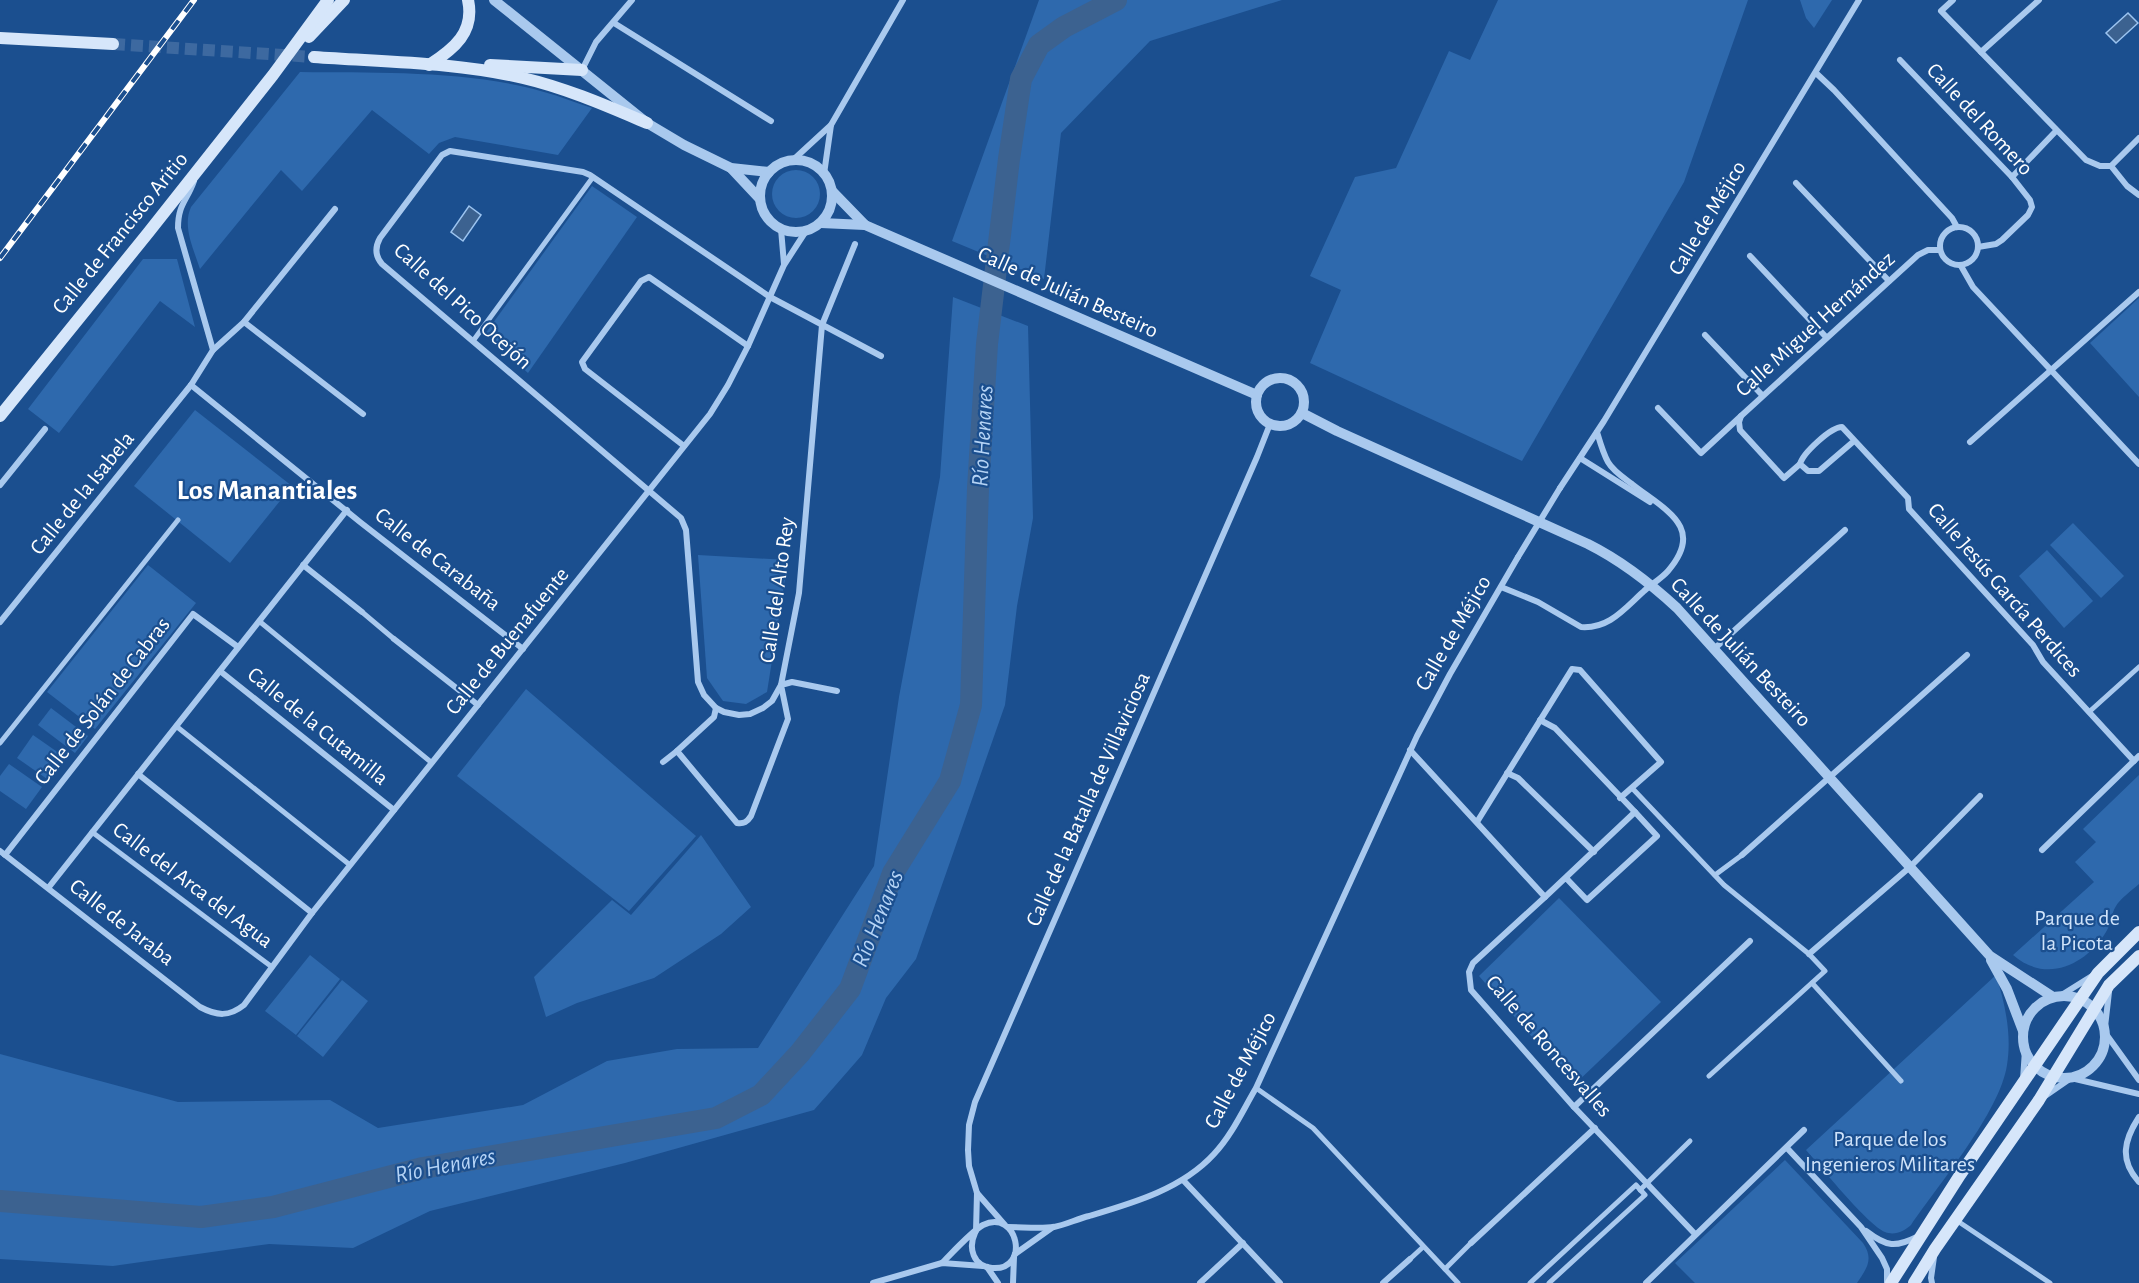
<svg xmlns="http://www.w3.org/2000/svg" width="2139" height="1283" font-family="'Alegreya Sans',sans-serif">
  <style>
    .green { fill: #2e69ad }
    .water { fill: #3c6290; stroke: #9cc4f0; stroke-width: 1.5 }
    .lines { fill: none; stroke-linecap: round; stroke-linejoin: round }
    .river { stroke: #3c6290; stroke-width: 22 }
    .secondary-tunnel { stroke: #3d69a0; stroke-width: 12; stroke-dasharray: 12 6; stroke-linecap: butt }
    .pedestrian { stroke: #a9c9ee; stroke-width: 5 }
    .minor { stroke: #a9c9ee; stroke-width: 6 }
    .tertiary { stroke: #a9c9ee; stroke-width: 10 }
    .secondary { stroke: #d6e6fa; stroke-width: 12 }
    .rail-casing { stroke: #fff; stroke-width: 6 }
    .rail { stroke: #1b4f8f; stroke-width: 4; stroke-dasharray: 11; stroke-linecap: butt }
    .minor-bridge { stroke: #a9c9ee; stroke-width: 6 }
    .labels { text-anchor: middle; dominant-baseline: central; stroke-width: 4.5; stroke-linejoin: round; paint-order: stroke }
    .street-label { font-size: 22px; fill: #fff; stroke: #1b4f8f }
    .park-label { font-size: 22px; fill: #cfe3fa; stroke: #1b4f8f }
    .water-label { font-size: 24px; font-style: italic; fill: #b5d3f5; stroke: #1b4f8f }
    .district-label { font-size: 28px; font-weight: bold; fill: #fff; stroke: #1b4f8f }
  </style>
  <rect width="100%" height="100%" fill="#1b4f8f"/>
  <g class="green">
    <polygon points="1039,0 1282,0 1150,41 1061,133 1044,279 952,241"/>
    <polygon points="1498,0 1748,0 1684,182 1522,461 1310,363 1341,290 1310,276 1355,177 1396,168 1449,51 1470,60"/>
    <polygon points="1800,0 1832,0 1814,28 1806,18"/>
    <path d="M 300,72 C 377,73 469,70 544,92 C 560,96 576,103 592,108 L 558,155 L 455,137 L 439,143 L 429,154 L 372,110 L 302,191 L 281,170 L 200,269 C 194,250 182,227 191,207 Z"/>
    <circle cx="796" cy="194" r="24"/>
    <polygon points="592,186 637,217 528,373 485,334"/>
    <polygon points="143,259 177,259 195,327 160,301 59,433 28,409"/>
    <polygon points="953,297 1028,326 1033,518 1017,606 1005,705 916,959 886,998 862,1055 814,1110 625,1163 430,1211 353,1248 269,1244 113,1266 0,1259 0,1054 178,1102 330,1100 378,1128 523,1105 607,1061 677,1049 758,1048 874,866 899,697 940,477"/>
    <polygon points="2139,298 2139,397 2090,343"/>
    <polygon points="195,410 292,486 230,563 134,486"/>
    <polygon points="2073,523 2124,576 2101,598 2050,545"/>
    <polygon points="2047,550 2093,601 2064,628 2019,576"/>
    <polygon points="698,555 788,560 767,692 746,704 723,701 707,678"/>
    <polygon points="148,565 196,603 95,729 47,692"/>
    <polygon points="526,689 696,836 629,911 457,776"/>
    <polygon points="51,708 88,736 75,753 38,725"/>
    <polygon points="33,735 66,758 50,781 17,758"/>
    <polygon points="9,764 42,787 26,809 0,791 0,776"/>
    <path d="M 2139,775 L 2139,884 C 2132,890 2120,899 2116,906 C 2111,914 2111,924 2106,932 C 2086,965 2046,984 2013,955 L 2094,882 L 2075,862 L 2096,842 L 2083,829 Z"/>
    <polygon points="701,835 751,907 721,934 654,978 577,1003 546,1017 534,977 612,900 631,915"/>
    <polygon points="1559,898 1661,1002 1574,1085 1479,976"/>
    <polygon points="310,955 340,979 296,1035 265,1011"/>
    <path d="M 1996,975 C 2005,1003 2012,1035 2007,1065 C 2000,1112 1939,1184 1911,1225 C 1904,1231 1895,1236 1885,1232 C 1868,1225 1821,1167 1806,1150 Z"/>
    <polygon points="342,980 368,1001 323,1057 297,1036"/>
    <path d="M 1785,1160 L 1863,1243 C 1874,1259 1867,1268 1857,1283 L 1695,1283 L 1675,1263 Z"/>
  </g>
  <g class="water">
    <polygon points="2128,13 2138,23 2116,43 2106,33"/>
    <polygon points="469,206 481,215 463,241 451,232"/>
  </g>
  <g class="lines">
    <polyline class="river" points="0,1201 201,1217 273,1207 423,1168 716,1118 761,1095 800,1053 850,989 893,873 950,781 971,705 978,488 987,344 1009,159 1021,79 1039,45 1064,27 1116,0"/>
    <polyline class="secondary-tunnel" points="113,44 314,57"/>
    <g class="pedestrian">
      <polyline points="473,341 593,177"/>
      <polyline points="362,612 394,639"/>
      <polyline points="259,621 432,763"/>
      <polyline points="2089,712 2139,667"/>
      <polyline points="176,726 350,865"/>
      <polyline points="0,743 178,520"/>
      <polyline points="1632,788 1724,885 1809,954 1825,971 1709,1076"/>
      <polyline points="92,832 272,967"/>
      <polyline points="1715,875 1742,855"/>
      <polyline points="1812,983 1901,1081"/>
      <polyline points="1256,1088 1313,1128 1458,1283"/>
      <polyline points="1640,1190 1690,1141"/>
      <polyline points="1956,1220 2050,1283"/>
      <polyline points="1410,1259 1423,1247"/>
      <polyline points="1445,1269 1471,1243"/>
      <polyline points="1530,1283 1636,1185 1645,1195 1549,1283"/>
    </g>
    <g class="minor">
      <polyline points="1953,0 1941,11 2086,160 2100,166 2111,166"/>
      <polyline points="614,23 771,121"/>
      <polyline points="1981,52 2039,0"/>
      <polyline points="1900,60 2012,177 2030,200 2032,207 2028,215 2002,240 1996,244 1978,247"/>
      <polyline points="582,70 596,42 632,0"/>
      <polyline points="1816,73 1834,90 1952,218 1957,227"/>
      <polyline points="793,160 831,125 903,0"/>
      <polyline points="2111,166 2127,186 2139,195"/>
      <polyline points="2111,166 2139,138"/>
      <polyline points="824,174 831,125"/>
      <polyline points="2012,177 2056,131"/>
      <polyline points="1796,183 1889,281"/>
      <circle cx="1959" cy="246" r="19"/>
      <polyline points="781,229 784,264"/>
      <path d="M 855,244 L 822,325 L 799,593 L 781,685 L 772,701 L 763,708 L 750,714 L 739,715 L 724,712 L 716,708 L 704,695 L 698,682 L 686,530 L 681,518 L 382,264 C 375,256 375,247 380,238 L 442,155 L 450,151 L 583,172 L 590,175 L 770,297 L 881,356"/>
      <polyline points="1750,256 1826,337"/>
      <polyline points="1961,266 1973,287 2139,464"/>
      <polyline points="244,322 363,414"/>
      <polyline points="1705,335 1762,395"/>
      <polyline points="213,350 244,322 335,209"/>
      <polyline points="191,385 360,522 523,649"/>
      <polyline points="1658,408 1701,453 1741,416"/>
      <path d="M 1854,441 L 1819,471 L 1808,471 L 1800,464 C 1803,453 1831,427 1842,427 L 1908,498 L 1909,509 L 2033,645 L 2043,662 L 2134,761"/>
      <polyline points="1970,442 2139,292"/>
      <polyline points="684,446 585,369 582,362 641,281 649,277 748,346"/>
      <polyline points="1580,458 1650,502"/>
      <polyline points="1800,464 1784,478 1740,430 1739,422 1741,416 1918,255 1928,250 1940,250"/>
      <polyline points="0,485 45,429"/>
      <polyline points="1560,488 1604,421 1859,0"/>
      <polyline points="303,565 362,612"/>
      <path d="M 1501,587 L 1538,602 L 1581,627 C 1609,629 1624,609 1643,592 C 1650,585 1661,579 1668,571 C 1706,527 1665,510 1632,484 C 1624,478 1613,471 1608,462 C 1603,453 1600,442 1597,432"/>
      <path d="M 0,622 L 191,385 L 213,350 L 178,228 C 178,204 187,201 194,181"/>
      <polyline points="394,639 478,705"/>
      <polyline points="1714,649 1845,530"/>
      <polyline points="220,671 394,810"/>
      <path d="M 716,708 L 714,717 L 677,751 L 737,823 C 744,824 747,822 751,816 L 788,719 L 781,685 L 792,682 L 837,691"/>
      <polyline points="1540,720 1555,728 1635,812"/>
      <polyline points="1410,750 1545,897 1473,963 1469,972 1471,990 1574,1107 1695,1234"/>
      <polyline points="663,762 677,751"/>
      <polyline points="1507,773 1518,778 1594,852"/>
      <polyline points="138,774 312,913"/>
      <polyline points="1477,822 1572,669 1580,670 1661,762 1620,798"/>
      <polyline points="2042,850 2139,756"/>
      <path d="M 0,851 L 200,1007 C 217,1016 229,1017 244,1005 L 312,913 L 710,414 L 728,385 L 748,346 L 784,265 L 806,231"/>
      <polyline points="5,855 193,614 238,647"/>
      <polyline points="1742,855 1967,655"/>
      <polyline points="49,887 347,510"/>
      <polyline points="1545,897 1635,812 1657,836 1587,900 1566,878"/>
      <polyline points="1809,954 1910,867 1980,796"/>
      <polyline points="2060,996 2092,976"/>
      <polyline points="2105,1027 2109,992"/>
      <polyline points="2106,1034 2139,1080"/>
      <polyline points="2023,1080 2025,1050"/>
      <polyline points="2045,1096 2071,1078 2139,1094"/>
      <polyline points="1574,1107 1750,941"/>
      <path d="M 2139,1117 C 2124,1140 2119,1160 2139,1182"/>
      <polyline points="1787,1148 1861,1227 1882,1258 1887,1269 1887,1283"/>
      <polyline points="1183,1180 1280,1283"/>
      <polyline points="977,1193 1004,1224"/>
      <path d="M 1008,1227 C 1023,1227 1039,1229 1054,1227 C 1065,1225 1077,1219 1089,1216 C 1133,1203 1182,1189 1214,1154 C 1232,1135 1243,1110 1256,1088 L 1417,736 L 1450,674 L 1518,557"/>
      <polyline points="976,1231 977,1193 969,1166 968,1150 969,1125 975,1102 1257,457 1270,424"/>
      <path d="M 1866,1231 C 1887,1247 1895,1248 1919,1236"/>
      <polyline points="1471,1243 1595,1128"/>
      <polyline points="1015,1254 1053,1227"/>
      <path d="M 942,1263 C 952,1253 972,1231 983,1225 C 1018,1208 1031,1271 992,1268 C 973,1266 968,1248 975,1233"/>
      <polyline points="987,1267 998,1283"/>
      <polyline points="873,1283 942,1263 983,1266"/>
      <polyline points="1013,1283 1014,1257"/>
      <polyline points="1200,1283 1243,1243"/>
      <polyline points="1383,1283 1410,1259"/>
      <polyline points="1646,1283 1804,1130"/>
      <polyline points="1932,1283 1931,1278 1934,1257"/>
    </g>
    <g class="tertiary">
      <polyline points="494,0 647,123 684,145 731,168 769,172"/>
      <circle cx="796" cy="196" r="36"/>
      <polyline points="731,168 760,199"/>
      <polyline points="832,191 865,225"/>
      <polyline points="821,223 865,225 1257,395"/>
      <circle cx="1280" cy="402" r="24"/>
      <path d="M 1302,413 L 1337,431 L 1588,544 C 1622,561 1650,583 1677,608 L 1990,956 L 2053,997"/>
      <polyline points="1991,960 2007,989 2023,1031"/>
      <circle cx="2064" cy="1037" r="41"/>
    </g>
    <g class="secondary">
      <polyline points="309,37 344,0"/>
      <polyline points="0,38 113,44"/>
      <path d="M 314,57 C 383,62 455,62 523,78 C 566,88 607,106 647,123"/>
      <path d="M 429,65 C 454,49 475,32 468,0"/>
      <polyline points="490,65 582,70"/>
      <polyline points="0,416 148,233 273,75 328,0"/>
      <polyline points="1891,1283 1960,1175 2098,973 2139,932"/>
      <polyline points="1914,1283 1935,1249 2039,1100 2109,985 2139,956"/>
    </g>
    <g class="rail-casing">
      <polyline id="rail" points="0,258 194,0"/>
    </g>
    <use href="#rail" class="rail"/>
    <polyline class="minor-bridge" points="1518,557 1560,488"/>
  </g>
  <g class="labels">
    <g class="street-label">
      <text transform="translate(1980 119) rotate(47)">Calle del Romero</text>
      <text transform="translate(1707 218) rotate(-59)">Calle de Méjico</text>
      <text transform="translate(120 233) rotate(-51)">Calle de Francisco Aritio</text>
      <text transform="translate(1068 292) rotate(24)">Calle de Julián Besteiro</text>
      <text transform="translate(463 306) rotate(42)">Calle del Pico Ocejón</text>
      <text transform="translate(1815 324) rotate(-42)">Calle Miguel Hernández</text>
      <text transform="translate(82 493) rotate(-51)">Calle de la Isabela</text>
      <text transform="translate(438 559) rotate(38)">Calle de Carabaña</text>
      <text transform="translate(777 590) rotate(-82)">Calle del Alto Rey</text>
      <text transform="translate(2005 590) rotate(49)">Calle Jesús García Perdices</text>
      <text transform="translate(1453 633) rotate(-60)">Calle de Méjico</text>
      <text transform="translate(507 641) rotate(-51)">Calle de Buenafuente</text>
      <text transform="translate(1741 652) rotate(47)">Calle de Julián Besteiro</text>
      <text transform="translate(102 701) rotate(-52)">Calle de Solán de Cabras</text>
      <text transform="translate(318 726) rotate(39)">Calle de la Cutamilla</text>
      <text transform="translate(1088 799) rotate(-66)">Calle de la Batalla de Villaviciosa</text>
      <text transform="translate(193 885) rotate(37)">Calle del Arca del Agua</text>
      <text transform="translate(122 922) rotate(38)">Calle de Jaraba</text>
      <text transform="translate(1549 1046) rotate(49)">Calle de Roncesvalles</text>
      <text transform="translate(1240 1070) rotate(-62)">Calle de Méjico</text>
    </g>
    <g class="park-label">
      <text x="2077" y="918">Parque de<tspan x="2077" dy="25">la Picota</tspan></text>
      <text x="1890" y="1139">Parque de los<tspan x="1890" dy="25">Ingenieros Militares</tspan></text>
    </g>
    <g class="water-label">
      <text transform="translate(983 436) rotate(-87)">Río Henares</text>
      <text transform="translate(878 919) rotate(-68)">Río Henares</text>
      <text transform="translate(445 1166) rotate(-11)">Río Henares</text>
    </g>
    <g class="district-label">
      <text x="267" y="491">Los Manantiales</text>
    </g>
  </g>
</svg>
